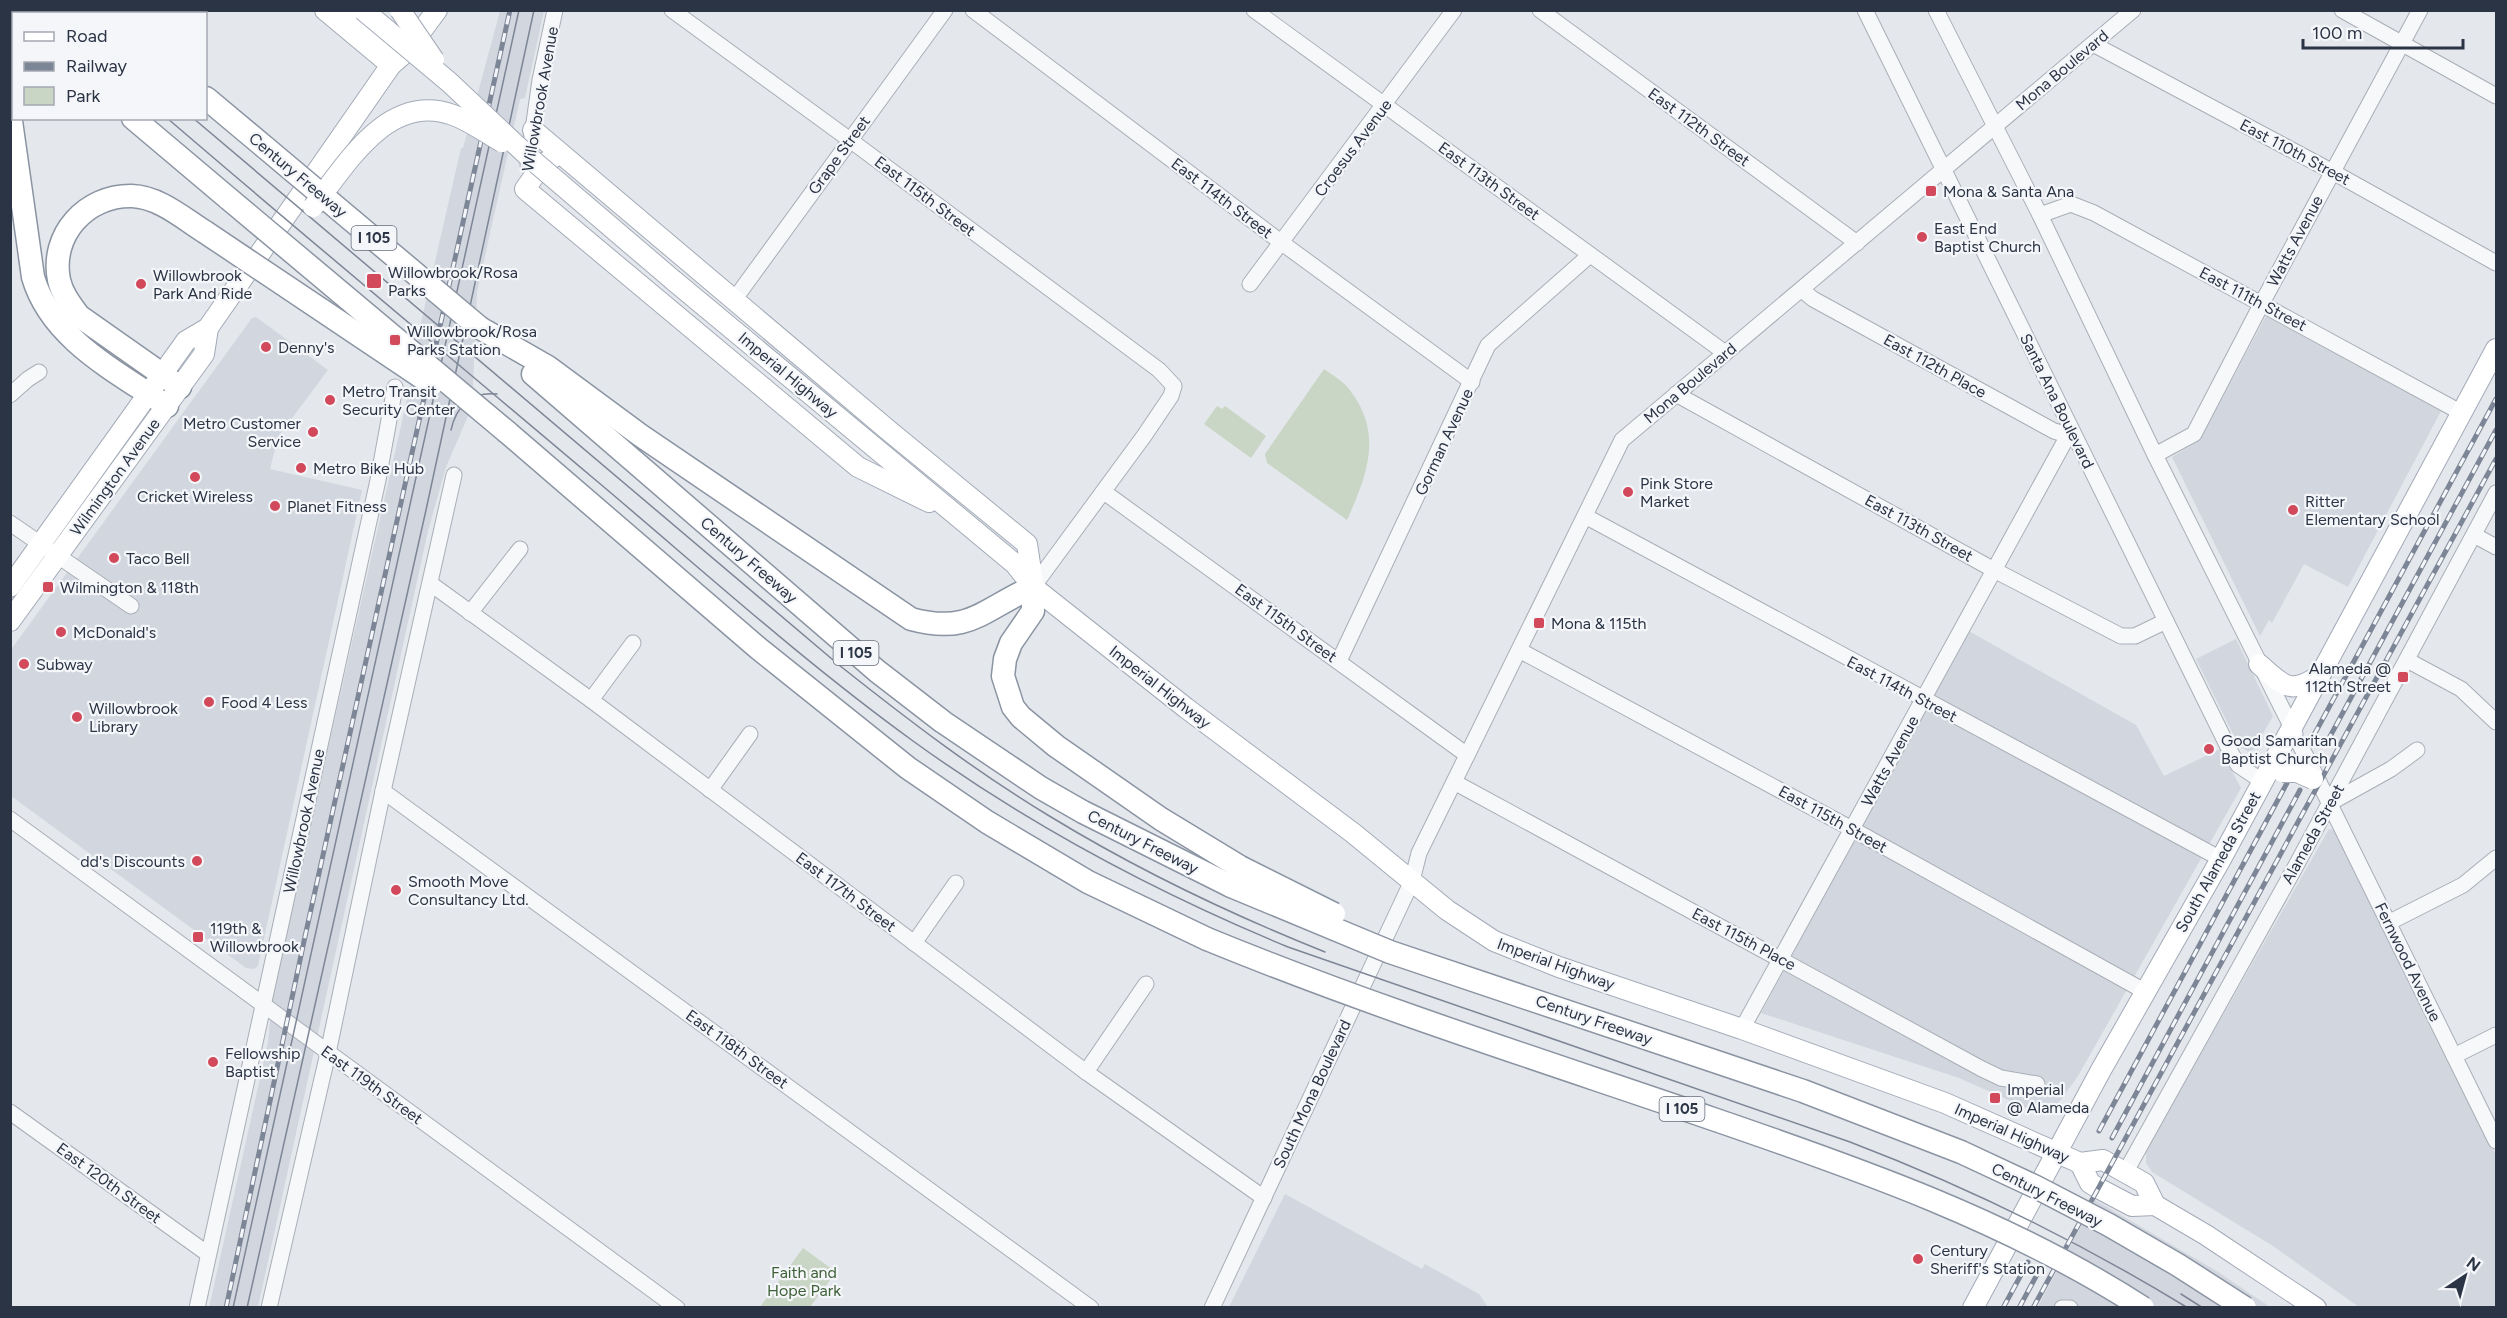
<svg xmlns="http://www.w3.org/2000/svg" width="2507" height="1318" font-family="Figtree,sans-serif">
  <style>
    .built { fill: #d2d6de }
    .green { fill: #c9d6c5 }
    .lines { fill: none; stroke-linecap: round; stroke-linejoin: round }
    .minor-casing { stroke: #a9aeb7; stroke-width: 17 }
    .major-casing { stroke: #a3abb8; stroke-width: 22 }
    .highway-casing { stroke: #8b94a3; stroke-width: 25 }
    .minor { stroke: #f7f8fa; stroke-width: 15 }
    .major { stroke: #fff; stroke-width: 20 }
    .highway { stroke: #fff; stroke-width: 22 }
    .tram { stroke: #7d8696; stroke-width: 1.5 }
    .rail-casing { stroke: #7d8696; stroke-width: 5 }
    .rail { stroke: #f4f6f9; stroke-width: 3; stroke-dasharray: 9; stroke-linecap: butt }
    .minor-bridge-casing { stroke: #a9aeb7; stroke-width: 17; stroke-linecap: butt }
    .major-bridge-casing { stroke: #a3abb8; stroke-width: 22; stroke-linecap: butt }
    .highway-bridge-casing { stroke: #8b94a3; stroke-width: 25; stroke-linecap: butt }
    .minor-bridge { stroke: #f7f8fa; stroke-width: 15 }
    .major-bridge { stroke: #fff; stroke-width: 20 }
    .highway-bridge { stroke: #fff; stroke-width: 22 }
    .poi-dot { fill: #d1495b; stroke: #f4f6f9; stroke-width: 2 }
    .labels { text-anchor: middle; dominant-baseline: central; stroke-width: 4.5; stroke-linejoin: round; paint-order: stroke }
    .shield { fill: #f4f6f9; stroke: #676e7b; stroke-width: 1.5 }
    .shield-label { font-size: 15px; font-weight: bold; fill: #2b3445 }
    .street-label { font-size: 16px; fill: #2b3445; stroke: #f4f6f9 }
    .poi-label { font-size: 16px; fill: #2b3445; stroke: #f4f6f9; text-anchor: start }
    .park-label { font-size: 16px; fill: #3f6138; stroke: #f4f6f9 }
  </style>
  <rect width="100%" height="100%" fill="#e4e7ec"/>
  <g class="built">
    <polygon points="500,11 544,11 525,98 520,99 477,292 472,407 446,467 428,531 258,1307 209,1308 268,1042 273,992 410,386 409,375 461,148 463,148"/>
    <polygon points="2266,316 2441,411 2348,587 2304,564 2272,623 2269,620 2260,636 2172,457 2200,440"/>
    <polygon points="256,317 328,370 278,437 270,469 362,490 258,966 254,969 246,968 11,796 10,651 252,318"/>
    <polygon points="1967,630 2136,725 2164,776 2220,749 2241,788 2078,1076 2054,1109 2029,1109 1959,1078 1761,1013"/>
    <polygon points="2236,639 2273,716 2254,749 2248,752 2238,744 2196,659"/>
    <polygon points="2329,829 2334,830 2496,1155 2496,1307 2359,1307 2273,1246 2152,1172 2146,1163 2146,1150"/>
    <polygon points="1285,1194 1422,1269 1425,1264 1479,1294 1488,1307 1229,1307"/>
    <polygon points="2095,1200 2215,1270 2270,1307 2037,1308"/>
  </g>
  <g class="green">
    <path d="M 1324,369 C 1332,375 1343,381 1349,389 C 1384,433 1367,475 1347,520 L 1267,463 L 1265,454 Z"/>
    <polygon points="1217,406 1222,409 1225,406 1266,436 1251,458 1204,424"/>
    <polygon points="803,1248 836,1272 810,1307 760,1307"/>
  </g>
  <g class="lines">
    <g class="minor-casing">
      <g id="minor">
        <polyline points="672,10 850,140 1159,370 1174,386 1171,396 1144,436 1033,587"/>
        <polyline points="973,10 1282,243 1472,382"/>
        <polyline points="1254,10 1724,352"/>
        <polyline points="1540,10 1857,243"/>
        <polyline points="1865,10 2231,753 2238,765 2262,781"/>
        <polyline points="1936,10 2040,215 2155,455 2295,734"/>
        <polyline points="2342,10 2496,96"/>
        <polyline points="2093,44 2333,172 2496,263"/>
        <polyline points="528,165 540,80 555,10"/>
        <polyline points="2040,215 2071,204 2094,213 2462,413"/>
        <polyline points="1250,284 1454,10"/>
        <polyline points="1802,290 1813,299 2054,431 2064,434 2071,430"/>
        <polyline points="734,300 945,10"/>
        <polyline points="1676,394 1994,570 2121,636 2135,636 2166,621"/>
        <polyline points="10,395 28,379 39,372"/>
        <polyline points="2155,455 2194,434 2262,303 2420,10"/>
        <polyline points="1104,492 1467,755"/>
        <polyline points="1585,516 2221,859"/>
        <polyline points="10,523 131,606"/>
        <polyline points="2474,535 2496,547"/>
        <polyline points="431,584 591,700 1086,1072 1264,1198"/>
        <polyline points="470,613 520,549"/>
        <polyline points="1519,650 1852,829 2146,992"/>
        <polyline points="2407,660 2461,689 2496,722"/>
        <polyline points="1339,661 1488,345 1590,255"/>
        <polyline points="591,700 633,643"/>
        <polyline points="2313,770 2496,1141"/>
        <polyline points="1454,782 1982,1069 2001,1078 2037,1084"/>
        <polyline points="710,790 750,734"/>
        <polyline points="383,791 1091,1308"/>
        <polyline points="2330,803 2391,769 2417,750"/>
        <polyline points="10,819 677,1308"/>
        <polyline points="2388,923 2463,885 2496,858"/>
        <polyline points="914,943 956,883"/>
        <polyline points="1742,1029 2071,430"/>
        <polyline points="2454,1056 2496,1035"/>
        <polyline points="1086,1072 1146,984"/>
        <polyline points="10,1112 208,1254"/>
        <polyline points="2125,1173 2292,873 2496,493"/>
        <polyline points="197,1308 378,480 395,387"/>
        <polyline points="269,1308 328,1053 383,791 454,475"/>
        <polyline points="1212,1308 1412,881 1419,853 1622,440 2133,10"/>
        <polyline points="2062,1308 2070,1308"/>
      </g>
    </g>
    <g class="major-casing">
      <g id="major">
        <polyline points="325,10 391,65"/>
        <polyline points="346,15 397,47"/>
        <polyline points="533,130 888,430 1027,544 1033,584"/>
        <polyline points="554,157 542,165 525,189 858,467 929,502"/>
        <polyline points="673,280 1015,564 1033,587 1186,708 1353,833 1447,910 1494,941 1559,967 1742,1029 1945,1103 2080,1163 2103,1160 2144,1183 2155,1205 2206,1235 2316,1308"/>
        <polyline points="10,587 186,341 208,328 391,65 406,52 437,10"/>
        <polyline points="10,621 204,354 208,328"/>
        <path d="M 2259,664 C 2284,687 2291,695 2320,675"/>
        <polyline points="2080,1163 2090,1183 2098,1188 2132,1206 2155,1205"/>
        <polyline points="1973,1308 2101,1070 2221,859 2496,349"/>
      </g>
    </g>
    <g class="highway-casing">
      <g id="highway">
        <polyline points="101,10 105,14"/>
        <polyline points="10,16 14,19"/>
        <polyline points="206,98 267,149"/>
        <path d="M 10,114 L 33,277 C 51,339 116,371 167,406"/>
        <polyline points="133,118 229,199"/>
        <path d="M 480,328 L 548,367 L 640,435 L 911,619 C 970,635 983,609 1033,587 L 1033,611 L 1011,643 L 1005,659 L 1003,676 L 1013,707 L 1021,717 L 1056,746 L 1161,819 L 1240,867"/>
        <polyline points="533,374 877,671 943,722 1041,788 1083,812 1231,886"/>
        <path d="M 180,387 L 79,316 C 71,305 62,294 59,280 C 50,235 86,195 132,196 C 159,197 183,218 205,232"/>
        <polyline points="507,432 758,648 908,768 987,822 1088,882 1207,939"/>
      </g>
    </g>
    <use href="#minor" class="minor"/>
    <use href="#major" class="major"/>
    <use href="#highway" class="highway"/>
    <g class="tram">
      <polyline points="40,10 43,14"/>
      <polyline points="65,10 68,14"/>
      <path d="M 167,118 C 308,239 450,357 592,477 C 698,566 801,660 913,741 C 1029,825 1155,892 1288,947 L 1850,1142 C 1968,1187 2080,1242 2188,1308"/>
      <path d="M 193,118 L 839,665 C 907,719 976,772 1051,817 C 1138,870 1230,914 1325,952"/>
      <path d="M 451,430 C 456,407 471,391 497,394"/>
      <polyline points="2181,1294 2203,1308"/>
      <polyline points="233,1308 519,10"/>
      <polyline points="247,1308 426,510 534,10"/>
    </g>
    <g class="rail-casing">
      <g id="rail">
        <polyline points="2314,735 2496,399"/>
        <polyline points="2327,742 2496,430"/>
        <polyline points="2099,1131 2287,783"/>
        <polyline points="2112,1138 2300,790"/>
        <polyline points="226,1308 306,932 510,10"/>
        <polyline points="2003,1308 2028,1262"/>
        <polyline points="2019,1308 2040,1269"/>
        <polyline points="2033,1308 2496,459"/>
      </g>
    </g>
    <use href="#rail" class="rail"/>
    <g class="minor-bridge-casing">
      <polyline id="minor-bridge" points="2300,745 2313,770"/>
    </g>
    <g class="major-bridge-casing">
      <g id="major-bridge">
        <polyline points="363,10 449,82 530,158 673,280"/>
        <polyline points="400,10 434,60"/>
        <path d="M 313,207 C 346,165 388,91 453,115 C 470,121 486,133 502,142"/>
        <polyline points="2282,772 2297,772 2313,779"/>
      </g>
    </g>
    <g class="highway-bridge-casing">
      <g id="highway-bridge">
        <polyline points="267,149 480,328"/>
        <polyline points="229,199 507,432"/>
        <polyline points="205,232 432,384"/>
        <polyline points="1240,867 1334,914"/>
        <polyline points="1231,886 1390,952 1803,1091 1961,1152 2036,1187 2109,1225 2178,1265 2245,1308"/>
        <path d="M 1207,939 C 1373,1007 1544,1061 1713,1119 C 1862,1170 2010,1222 2143,1308"/>
      </g>
    </g>
    <use href="#minor-bridge" class="minor-bridge"/>
    <use href="#major-bridge" class="major-bridge"/>
    <use href="#highway-bridge" class="highway-bridge"/>
  </g>
  <g class="poi-dot">
    <rect x="1925" y="185" width="12" height="12" rx="3"/>
    <circle cx="1922" cy="237" r="6"/>
    <rect x="366" y="273" width="16" height="16" rx="3"/>
    <circle cx="141" cy="284" r="6"/>
    <rect x="389" y="334" width="12" height="12" rx="3"/>
    <circle cx="266" cy="347" r="6"/>
    <circle cx="330" cy="400" r="6"/>
    <circle cx="313" cy="432" r="6"/>
    <circle cx="301" cy="468" r="6"/>
    <circle cx="195" cy="477" r="6"/>
    <circle cx="1628" cy="492" r="6"/>
    <circle cx="275" cy="506" r="6"/>
    <circle cx="2293" cy="510" r="6"/>
    <circle cx="114" cy="558" r="6"/>
    <rect x="42" y="581" width="12" height="12" rx="3"/>
    <rect x="1533" y="617" width="12" height="12" rx="3"/>
    <circle cx="61" cy="632" r="6"/>
    <circle cx="24" cy="664" r="6"/>
    <rect x="2397" y="671" width="12" height="12" rx="3"/>
    <circle cx="209" cy="702" r="6"/>
    <circle cx="77" cy="717" r="6"/>
    <circle cx="2209" cy="749" r="6"/>
    <circle cx="197" cy="861" r="6"/>
    <circle cx="396" cy="890" r="6"/>
    <rect x="192" y="931" width="12" height="12" rx="3"/>
    <circle cx="213" cy="1062" r="6"/>
    <rect x="1989" y="1092" width="12" height="12" rx="3"/>
    <circle cx="1918" cy="1259" r="6"/>
  </g>
  <g class="labels">
    <g class="shield">
      <rect x="351.5" y="226" width="45" height="24" rx="4.5"/>
      <rect x="833.5" y="641" width="45" height="24" rx="4.5"/>
      <rect x="1659.5" y="1097" width="45" height="24" rx="4.5"/>
    </g>
    <g class="shield-label">
      <text x="374" y="238">I 105</text>
      <text x="856" y="653">I 105</text>
      <text x="1682" y="1109">I 105</text>
    </g>
    <g class="street-label">
      <text transform="translate(2062 70) rotate(-40)">Mona Boulevard</text>
      <text transform="translate(540 99) rotate(-80)">Willowbrook Avenue</text>
      <text transform="translate(1699 127) rotate(36)">East 112th Street</text>
      <text transform="translate(1353 148) rotate(-53)">Croesus Avenue</text>
      <text transform="translate(2295 152) rotate(28)">East 110th Street</text>
      <text transform="translate(839 155) rotate(-54)">Grape Street</text>
      <text transform="translate(298 175) rotate(40)">Century Freeway</text>
      <text transform="translate(1489 181) rotate(36)">East 113th Street</text>
      <text transform="translate(925 196) rotate(37)">East 115th Street</text>
      <text transform="translate(1222 198) rotate(37)">East 114th Street</text>
      <text transform="translate(2295 241) rotate(-62)">Watts Avenue</text>
      <text transform="translate(2253 299) rotate(28)">East 111th Street</text>
      <text transform="translate(1935 366) rotate(29)">East 112th Place</text>
      <text transform="translate(788 375) rotate(40)">Imperial Highway</text>
      <text transform="translate(1690 383) rotate(-40)">Mona Boulevard</text>
      <text transform="translate(2057 401) rotate(64)">Santa Ana Boulevard</text>
      <text transform="translate(1444 442) rotate(-65)">Gorman Avenue</text>
      <text transform="translate(115 477) rotate(-54)">Wilmington Avenue</text>
      <text transform="translate(1919 528) rotate(29)">East 113th Street</text>
      <text transform="translate(749 560) rotate(41)">Century Freeway</text>
      <text transform="translate(1286 623) rotate(36)">East 115th Street</text>
      <text transform="translate(1160 687) rotate(38)">Imperial Highway</text>
      <text transform="translate(1902 689) rotate(28)">East 114th Street</text>
      <text transform="translate(1890 761) rotate(-61)">Watts Avenue</text>
      <text transform="translate(1833 819) rotate(29)">East 115th Street</text>
      <text transform="translate(304 821) rotate(-78)">Willowbrook Avenue</text>
      <text transform="translate(2313 834) rotate(-61)">Alameda Street</text>
      <text transform="translate(1143 842) rotate(27)">Century Freeway</text>
      <text transform="translate(2218 862) rotate(-61)">South Alameda Street</text>
      <text transform="translate(846 892) rotate(37)">East 117th Street</text>
      <text transform="translate(1744 939) rotate(28)">East 115th Place</text>
      <text transform="translate(2408 962) rotate(64)">Fernwood Avenue</text>
      <text transform="translate(1556 964) rotate(20)">Imperial Highway</text>
      <text transform="translate(1594 1020) rotate(19)">Century Freeway</text>
      <text transform="translate(737 1049) rotate(36)">East 118th Street</text>
      <text transform="translate(372 1085) rotate(36)">East 119th Street</text>
      <text transform="translate(1312 1094) rotate(-65)">South Mona Boulevard</text>
      <text transform="translate(2012 1133) rotate(24)">Imperial Highway</text>
      <text transform="translate(109 1183) rotate(36)">East 120th Street</text>
      <text transform="translate(2047 1195) rotate(27)">Century Freeway</text>
    </g>
    <g class="poi-label">
      <text x="1943" y="191">Mona &amp; Santa Ana</text>
      <text x="1934" y="228">East End<tspan x="1934" dy="18">Baptist Church</tspan></text>
      <text x="388" y="272">Willowbrook/Rosa<tspan x="388" dy="18">Parks</tspan></text>
      <text x="153" y="275">Willowbrook<tspan x="153" dy="18">Park And Ride</tspan></text>
      <text x="407" y="331">Willowbrook/Rosa<tspan x="407" dy="18">Parks Station</tspan></text>
      <text x="278" y="347">Denny's</text>
      <text x="342" y="391">Metro Transit<tspan x="342" dy="18">Security Center</tspan></text>
      <text x="301" y="423" text-anchor="end">Metro Customer<tspan x="301" dy="18">Service</tspan></text>
      <text x="313" y="468">Metro Bike Hub</text>
      <text x="1640" y="483">Pink Store<tspan x="1640" dy="18">Market</tspan></text>
      <text x="195" y="496" text-anchor="middle">Cricket Wireless</text>
      <text x="2305" y="501">Ritter<tspan x="2305" dy="18">Elementary School</tspan></text>
      <text x="287" y="506">Planet Fitness</text>
      <text x="126" y="558">Taco Bell</text>
      <text x="60" y="587">Wilmington &amp; 118th</text>
      <text x="1551" y="623">Mona &amp; 115th</text>
      <text x="73" y="632">McDonald's</text>
      <text x="36" y="664">Subway</text>
      <text x="2391" y="668" text-anchor="end">Alameda @<tspan x="2391" dy="18">112th Street</tspan></text>
      <text x="221" y="702">Food 4 Less</text>
      <text x="89" y="708">Willowbrook<tspan x="89" dy="18">Library</tspan></text>
      <text x="2221" y="740">Good Samaritan<tspan x="2221" dy="18">Baptist Church</tspan></text>
      <text x="185" y="861" text-anchor="end">dd's Discounts</text>
      <text x="408" y="881">Smooth Move<tspan x="408" dy="18">Consultancy Ltd.</tspan></text>
      <text x="210" y="928">119th &amp;<tspan x="210" dy="18">Willowbrook</tspan></text>
      <text x="225" y="1053">Fellowship<tspan x="225" dy="18">Baptist</tspan></text>
      <text x="2007" y="1089">Imperial<tspan x="2007" dy="18">@ Alameda</tspan></text>
      <text x="1930" y="1250">Century<tspan x="1930" dy="18">Sheriff's Station</tspan></text>
    </g>
    <g class="park-label">
      <text x="804" y="1272">Faith and<tspan x="804" dy="18">Hope Park</tspan></text>
    </g>
  </g>
  <rect width="2507" height="1318" fill="none" stroke="#2b3445" stroke-width="24"/>
  <rect x="12" y="12" width="195" height="108" fill="#f4f6f9" stroke="#a4a8b1" stroke-width="1.5"/>
  <rect x="24" y="32" width="30" height="9" fill="#ffffff" stroke="#a4a8b1" stroke-width="1.5"/>
  <text x="66" y="42" font-size="18" fill="#2b3445">Road</text>
  <rect x="24" y="62" width="30" height="9" fill="#7d8696" stroke="#a4a8b1" stroke-width="1.5"/>
  <text x="66" y="72" font-size="18" fill="#2b3445">Railway</text>
  <rect x="24" y="87" width="30" height="18" fill="#c9d6c5" stroke="#a4a8b1" stroke-width="1.5"/>
  <text x="66" y="102" font-size="18" fill="#2b3445">Park</text>
  <g transform="translate(2465 1276) rotate(36)" stroke="#f4f6f9" stroke-width="4.5" paint-order="stroke">
  <path d="M0-4.5L10 22L0 15L-10 22Z" fill="#2b3445"/>
  <text y="-9" font-size="16" font-weight="bold" text-anchor="middle" fill="#2b3445">N</text>
  </g>
  <path d="M2303 39v9h160v-9" fill="none" stroke="#2b3445" stroke-width="3"/>
  <text x="2312" y="39" font-size="18" fill="#2b3445" stroke="#f4f6f9" stroke-width="4.5" paint-order="stroke">100 m</text>
</svg>
